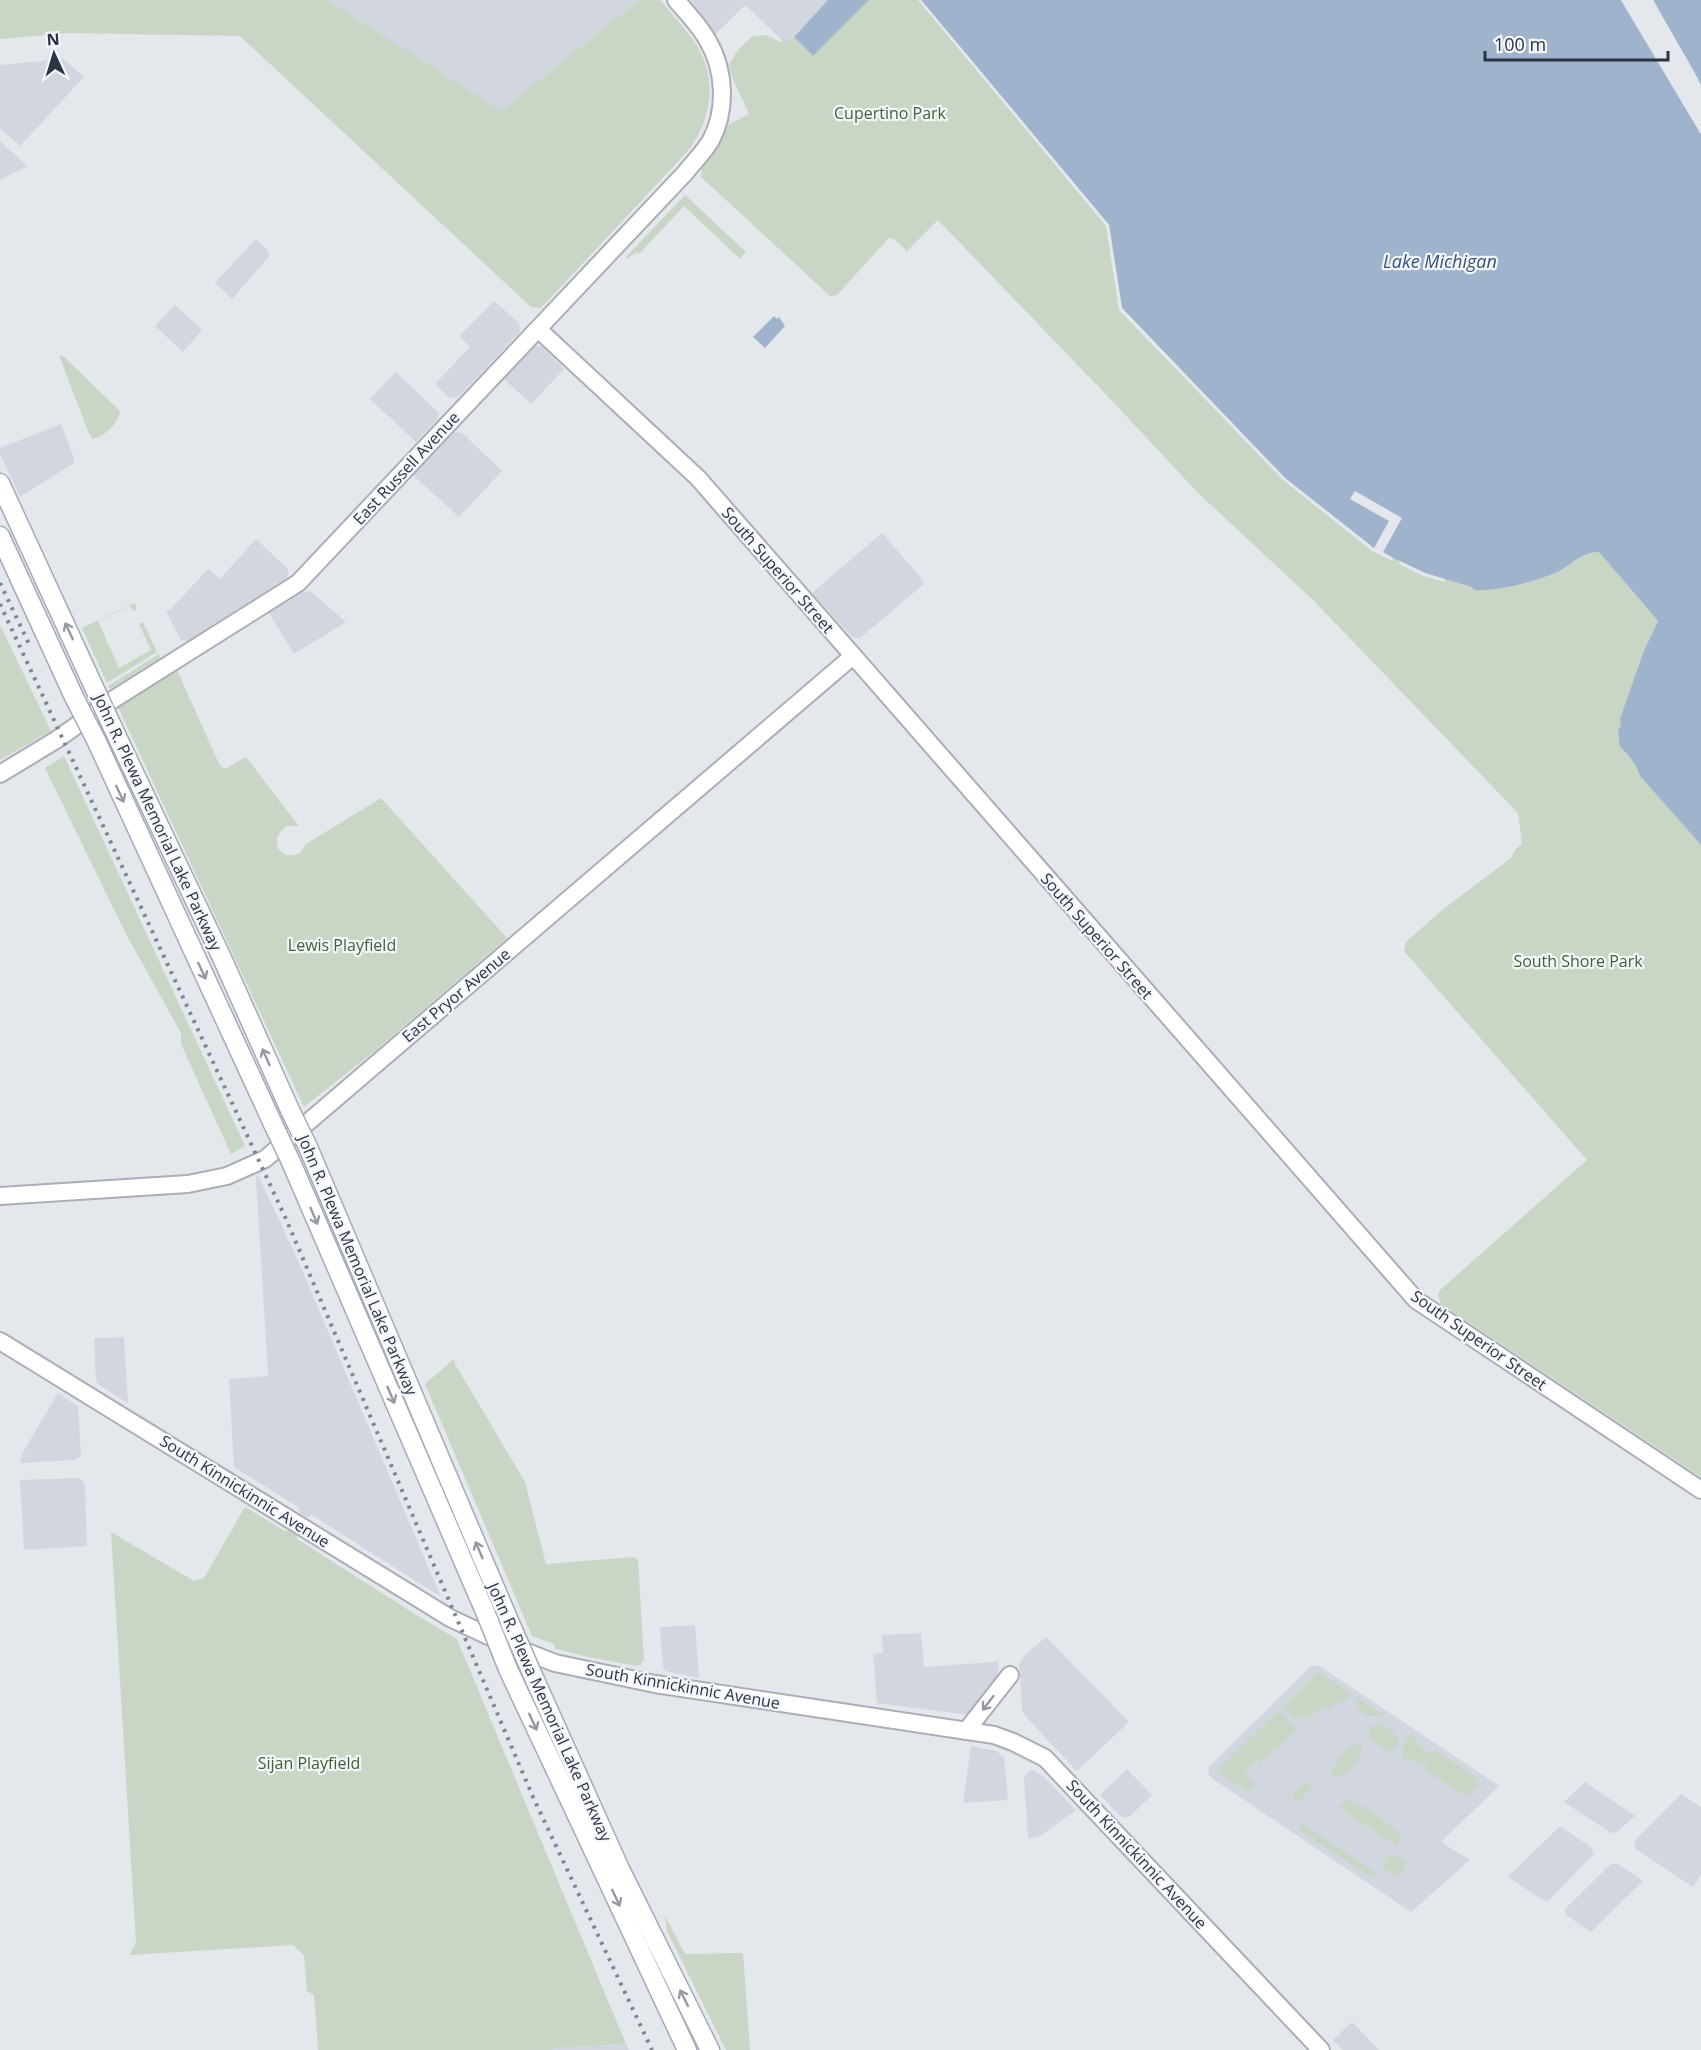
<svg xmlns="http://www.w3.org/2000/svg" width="1701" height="2050" font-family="'Open Sans',sans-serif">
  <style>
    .built { fill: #d2d6de }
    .green { fill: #c9d6c5 }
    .water { fill: #9fb4cc }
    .pier { fill: #e4e7ec }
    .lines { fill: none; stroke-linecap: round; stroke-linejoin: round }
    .secondary-casing { stroke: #a9aeb7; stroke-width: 20 }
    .primary-casing { stroke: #a3abb8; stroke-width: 21 }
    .secondary { stroke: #fff; stroke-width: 16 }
    .primary { stroke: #fff; stroke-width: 18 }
    .rail { stroke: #7d8696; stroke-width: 4; stroke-dasharray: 3 6; stroke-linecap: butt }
    .primary-bridge-casing { stroke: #a3abb8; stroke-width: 21; stroke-linecap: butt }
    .primary-bridge { stroke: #fff; stroke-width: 18 }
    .oneway { stroke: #959aa2 }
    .labels { text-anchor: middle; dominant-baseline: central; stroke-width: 4.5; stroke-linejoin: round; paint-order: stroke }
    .park-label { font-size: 16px; fill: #3f6138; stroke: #f4f6f9 }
    .street-label { font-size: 16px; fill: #2b3445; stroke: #f4f6f9 }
    .water-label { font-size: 18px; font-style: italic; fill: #34527a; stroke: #f4f6f9 }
  </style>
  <rect width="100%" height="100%" fill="#e4e7ec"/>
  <g class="built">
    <polygon points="328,0 639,0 501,112"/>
    <polygon points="691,0 828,0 794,37 783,41 745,5 716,34"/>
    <polygon points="63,59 84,77 20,146 0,128 0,65"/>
    <polygon points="0,141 27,166 0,180"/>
    <polygon points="256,239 269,252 269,257 232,299 215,283"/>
    <polygon points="494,301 519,323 520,332 458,397 449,398 435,384 470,347 459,336"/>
    <polygon points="175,305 202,330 183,352 155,326"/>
    <polygon points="535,346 542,347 564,369 531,404 503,378"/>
    <polygon points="396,372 439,413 437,420 416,442 370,399"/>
    <polygon points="61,424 74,458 74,463 20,497 0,454 0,448"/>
    <polygon points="454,432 462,433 502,471 459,517 412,474"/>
    <polygon points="882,533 922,579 924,584 860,638 853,638 812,593"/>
    <polygon points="256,539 288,569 288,577 188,641 181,640 166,611 170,610 208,569 220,579"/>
    <polygon points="310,591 346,622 294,654 269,613 303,592"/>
    <polygon points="258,1175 296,1256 441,1597 312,1515 307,1517 299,1512 298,1507 234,1467 229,1379 268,1376 256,1177"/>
    <polygon points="124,1337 128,1403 99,1385 96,1381 94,1338"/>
    <polygon points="58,1393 78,1406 81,1456 75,1460 20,1463 22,1454"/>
    <polygon points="77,1478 81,1479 85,1484 87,1546 24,1550 20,1480"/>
    <polygon points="695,1625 699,1678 665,1671 663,1667 660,1627"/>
    <polygon points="921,1633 924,1667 995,1662 998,1660 999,1680 970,1715 877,1703 873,1654 883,1653 882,1635"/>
    <polygon points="1046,1637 1129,1722 1077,1771 1025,1716 1022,1710 1019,1664 1024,1656"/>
    <polygon points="1315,1665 1321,1667 1499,1786 1441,1842 1470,1860 1411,1912 1210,1777 1208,1773 1210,1766 1309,1668"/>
    <polygon points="971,1746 996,1751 1004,1757 1008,1800 963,1803"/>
    <polygon points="1127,1769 1152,1795 1130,1816 1125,1818 1120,1816 1100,1795"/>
    <polygon points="1032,1770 1044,1777 1076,1810 1040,1836 1028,1839 1024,1778 1027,1773"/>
    <polygon points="1585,1782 1635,1816 1617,1832 1611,1833 1564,1802"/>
    <polygon points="1681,1794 1701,1807 1701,1874 1693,1887 1636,1849 1634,1845 1636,1839"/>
    <polygon points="1560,1826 1591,1847 1594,1854 1548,1901 1541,1899 1508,1877"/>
    <polygon points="1611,1864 1618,1864 1643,1881 1591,1932 1566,1915 1565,1909"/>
    <polygon points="1352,2022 1379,2050 1342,2050 1333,2040"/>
    <polygon points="626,2044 629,2050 552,2050 552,2048"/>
  </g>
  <g class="green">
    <path d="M 0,0 L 328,0 L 501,111 L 639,0 L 660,0 C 671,13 683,26 693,40 C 719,76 713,120 686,153 L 541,308 L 531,307 L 240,36 L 69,33 L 0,39 Z"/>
    <path d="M 869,0 L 921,0 L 1374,549 L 1425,573 L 1556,572 L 1591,551 L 1599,552 L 1658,621 C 1640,660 1622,704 1620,747 C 1630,756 1635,763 1640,776 L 1701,845 L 1701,1477 L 1441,1304 L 1438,1295 L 1440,1290 L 1587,1160 L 1404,951 L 1406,942 L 1441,911 L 1511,858 L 1515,850 L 1522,844 L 1518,813 L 1312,599 L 1197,492 L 1117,406 L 938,220 L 906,252 L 906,250 L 894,239 L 889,238 L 837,295 L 830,296 L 701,177 L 702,167 L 721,140 L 728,125 L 749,114 L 732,77 L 729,64 L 738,50 L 753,36 L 766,35 L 781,42 L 794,37 L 813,56 Z"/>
    <polygon points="685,195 746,252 740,259 684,206 639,254 636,252 628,259 626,257"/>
    <path d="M 59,355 L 63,356 L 120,411 C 120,421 103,438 93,439 L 89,434 Z"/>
    <polygon points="135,603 137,609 133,611 130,606 98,621 119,668 151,650 139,624 143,622 157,652 107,683 82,628"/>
    <polygon points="0,625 51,731 0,760"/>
    <polygon points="159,654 160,658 110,689 108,686"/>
    <path d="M 177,670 L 220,766 L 225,769 L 246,757 L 299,826 L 287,826 C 267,838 279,863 300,853 L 306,844 L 381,798 L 507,938 L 376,1050 L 304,1107 L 118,707 Z"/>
    <polygon points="64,756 245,1146 231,1154 181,1044 181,1033 126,934 45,768"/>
    <polygon points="454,1359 455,1364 525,1482 546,1564 634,1557 638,1559 644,1660 640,1665 636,1666 588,1657 556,1649 554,1644 532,1636 425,1384"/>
    <polygon points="245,1507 285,1531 289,1530 296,1535 297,1539 418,1616 457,1639 626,2044 553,2048 552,2050 318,2050 314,1995 307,1991 304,1955 293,1945 129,1955 136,1943 111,1532 194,1581 204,1578"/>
    <polygon points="1318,1672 1351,1693 1345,1701 1334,1704 1327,1710 1322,1706 1309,1719 1301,1715 1296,1720 1283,1707"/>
    <path d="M 1355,1696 L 1385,1716 C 1368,1719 1357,1714 1355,1696 Z"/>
    <polygon points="1279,1710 1297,1729 1277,1750 1275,1748 1260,1762 1257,1760 1244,1773 1255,1786 1249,1792 1218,1772 1220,1767"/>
    <path d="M 1383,1724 L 1399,1738 L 1397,1745 L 1390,1751 C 1380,1747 1364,1738 1371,1726 Z"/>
    <polygon points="1411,1734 1418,1739 1416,1743 1432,1754 1435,1750 1480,1780 1468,1797 1424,1770 1431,1755 1422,1767 1406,1757 1403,1761 1403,1746"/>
    <path d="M 1357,1744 L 1360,1744 L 1362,1748 C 1358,1762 1349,1777 1333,1778 L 1332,1773 C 1338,1759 1343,1752 1357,1744 Z"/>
    <polygon points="1306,1781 1312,1787 1299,1802 1293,1802 1294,1793"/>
    <path d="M 1346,1800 C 1360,1801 1393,1825 1401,1837 L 1396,1846 L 1339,1808 Z"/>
    <polygon points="1302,1824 1377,1874 1374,1879 1298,1829"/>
    <polygon points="1391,1853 1407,1863 1398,1877 1382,1867"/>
    <polygon points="665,1916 685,1954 743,1953 750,2050 726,2050 667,1931"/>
  </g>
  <g class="water">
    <polygon points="828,0 869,0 813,56 794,37"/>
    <path d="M 921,0 L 1621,0 L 1701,134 L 1701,845 L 1640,776 C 1635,763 1630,756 1620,747 L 1618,728 L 1621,727 L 1620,719 L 1643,653 L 1658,621 L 1599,552 C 1583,551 1571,565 1557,572 C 1537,581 1497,592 1474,590 L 1472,587 L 1425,573 L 1374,549 L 1285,478 L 1122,308 L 1109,225 Z"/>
    <polygon points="1653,0 1701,0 1701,85 1696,75"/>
    <polygon points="774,316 777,319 779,317 785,326 765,348 753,337"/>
  </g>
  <g class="pier">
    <polygon points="918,0 921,0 1109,225 1122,308 1285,478 1374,548 1389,521 1350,499 1355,491 1402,518 1383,552 1393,558 1392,561 1372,551 1283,480 1119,310 1106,226"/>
    <polygon points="1621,0 1624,0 1701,128 1701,134"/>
    <polygon points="1650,0 1653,0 1701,88 1698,86"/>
    <polygon points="1400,561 1425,573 1445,579 1445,582 1423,576 1399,564"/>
  </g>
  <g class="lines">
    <g class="secondary-casing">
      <g id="secondary">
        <polyline points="538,329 698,478 1416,1300 1701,1490"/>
        <path d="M 0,774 L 56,740 L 114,699 L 298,583 L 685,173 C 693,163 704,152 711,140 C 727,110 725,70 708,41 C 700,26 687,13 676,0"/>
        <polyline points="0,1196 188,1184 227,1176 265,1159 853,656"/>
        <polyline points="0,1341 450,1618 499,1641 555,1663 655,1684 994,1735 1013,1742 1045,1758 1321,2050"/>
        <polyline points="966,1731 1010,1675"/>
      </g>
    </g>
    <g class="primary-casing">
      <g id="primary">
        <polyline points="0,483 93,685"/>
        <polyline points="0,536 74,697"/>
        <polyline points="113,728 222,958 290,1110"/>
        <polyline points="96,740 273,1124"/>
        <polyline points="308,1147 510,1623"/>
        <polyline points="291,1162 486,1614"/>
        <polyline points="508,1669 687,2050"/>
        <polyline points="535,1680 620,1869 710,2050"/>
      </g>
    </g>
    <use href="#secondary" class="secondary"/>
    <use href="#primary" class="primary"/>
    <g class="rail">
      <polyline points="0,583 31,648"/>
      <polyline points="0,604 286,1219 533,1797 652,2050"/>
    </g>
    <g class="primary-bridge-casing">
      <g id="primary-bridge">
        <polyline points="93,685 113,728"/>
        <polyline points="74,697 96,740"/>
        <polyline points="290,1110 308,1147"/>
        <polyline points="273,1124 291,1162"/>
        <polyline points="486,1614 508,1669"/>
        <polyline points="510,1623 535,1680"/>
      </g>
    </g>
    <use href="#primary-bridge" class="primary-bridge"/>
  </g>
  <defs><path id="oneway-shaft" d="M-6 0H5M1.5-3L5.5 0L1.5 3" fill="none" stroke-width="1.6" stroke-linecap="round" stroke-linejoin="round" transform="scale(1.5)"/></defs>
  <g class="oneway">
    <use href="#oneway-shaft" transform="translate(69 631) rotate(-115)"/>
    <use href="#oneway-shaft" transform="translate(120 794) rotate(65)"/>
    <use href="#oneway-shaft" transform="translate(202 971) rotate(65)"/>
    <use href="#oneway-shaft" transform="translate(266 1057) rotate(-114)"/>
    <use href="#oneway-shaft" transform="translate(314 1216) rotate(67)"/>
    <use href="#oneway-shaft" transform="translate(391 1395) rotate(67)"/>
    <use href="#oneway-shaft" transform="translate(479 1550) rotate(-113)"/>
    <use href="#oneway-shaft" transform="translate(988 1703) rotate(128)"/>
    <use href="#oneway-shaft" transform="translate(533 1722) rotate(65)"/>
    <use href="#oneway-shaft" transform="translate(616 1898) rotate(65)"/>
    <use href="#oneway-shaft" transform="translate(684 1998) rotate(-116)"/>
  </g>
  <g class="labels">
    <g class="park-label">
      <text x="890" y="113">Cupertino Park</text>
      <text x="342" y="945">Lewis Playfield</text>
      <text x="1578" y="961">South Shore Park</text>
      <text x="309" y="1763">Sijan Playfield</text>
    </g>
    <g class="street-label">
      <text transform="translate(406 468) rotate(-47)">East Russell Avenue</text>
      <text transform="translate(778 570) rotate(49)">South Superior Street</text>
      <text transform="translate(158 822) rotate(65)">John R. Plewa Memorial Lake Parkway</text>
      <text transform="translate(1097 936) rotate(49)">South Superior Street</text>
      <text transform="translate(456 995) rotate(-40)">East Pryor Avenue</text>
      <text transform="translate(358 1265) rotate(67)">John R. Plewa Memorial Lake Parkway</text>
      <text transform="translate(1479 1340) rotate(35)">South Superior Street</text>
      <text transform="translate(245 1491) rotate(32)">South Kinnickinnic Avenue</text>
      <text transform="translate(683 1686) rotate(10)">South Kinnickinnic Avenue</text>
      <text transform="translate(550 1712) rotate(66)">John R. Plewa Memorial Lake Parkway</text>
      <text transform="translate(1137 1854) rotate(47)">South Kinnickinnic Avenue</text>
    </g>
    <g class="water-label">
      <text x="1440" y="261">Lake Michigan</text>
    </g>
  </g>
  <g transform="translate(54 54) rotate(356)" stroke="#f4f6f9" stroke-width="4.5" paint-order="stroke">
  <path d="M0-4.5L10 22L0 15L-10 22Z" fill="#2b3445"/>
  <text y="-9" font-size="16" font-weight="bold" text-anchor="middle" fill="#2b3445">N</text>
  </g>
  <path d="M1485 51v9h183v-9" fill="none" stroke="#2b3445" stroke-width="3"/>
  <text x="1494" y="51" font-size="18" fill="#2b3445" stroke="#f4f6f9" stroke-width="4.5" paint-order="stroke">100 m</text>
</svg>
